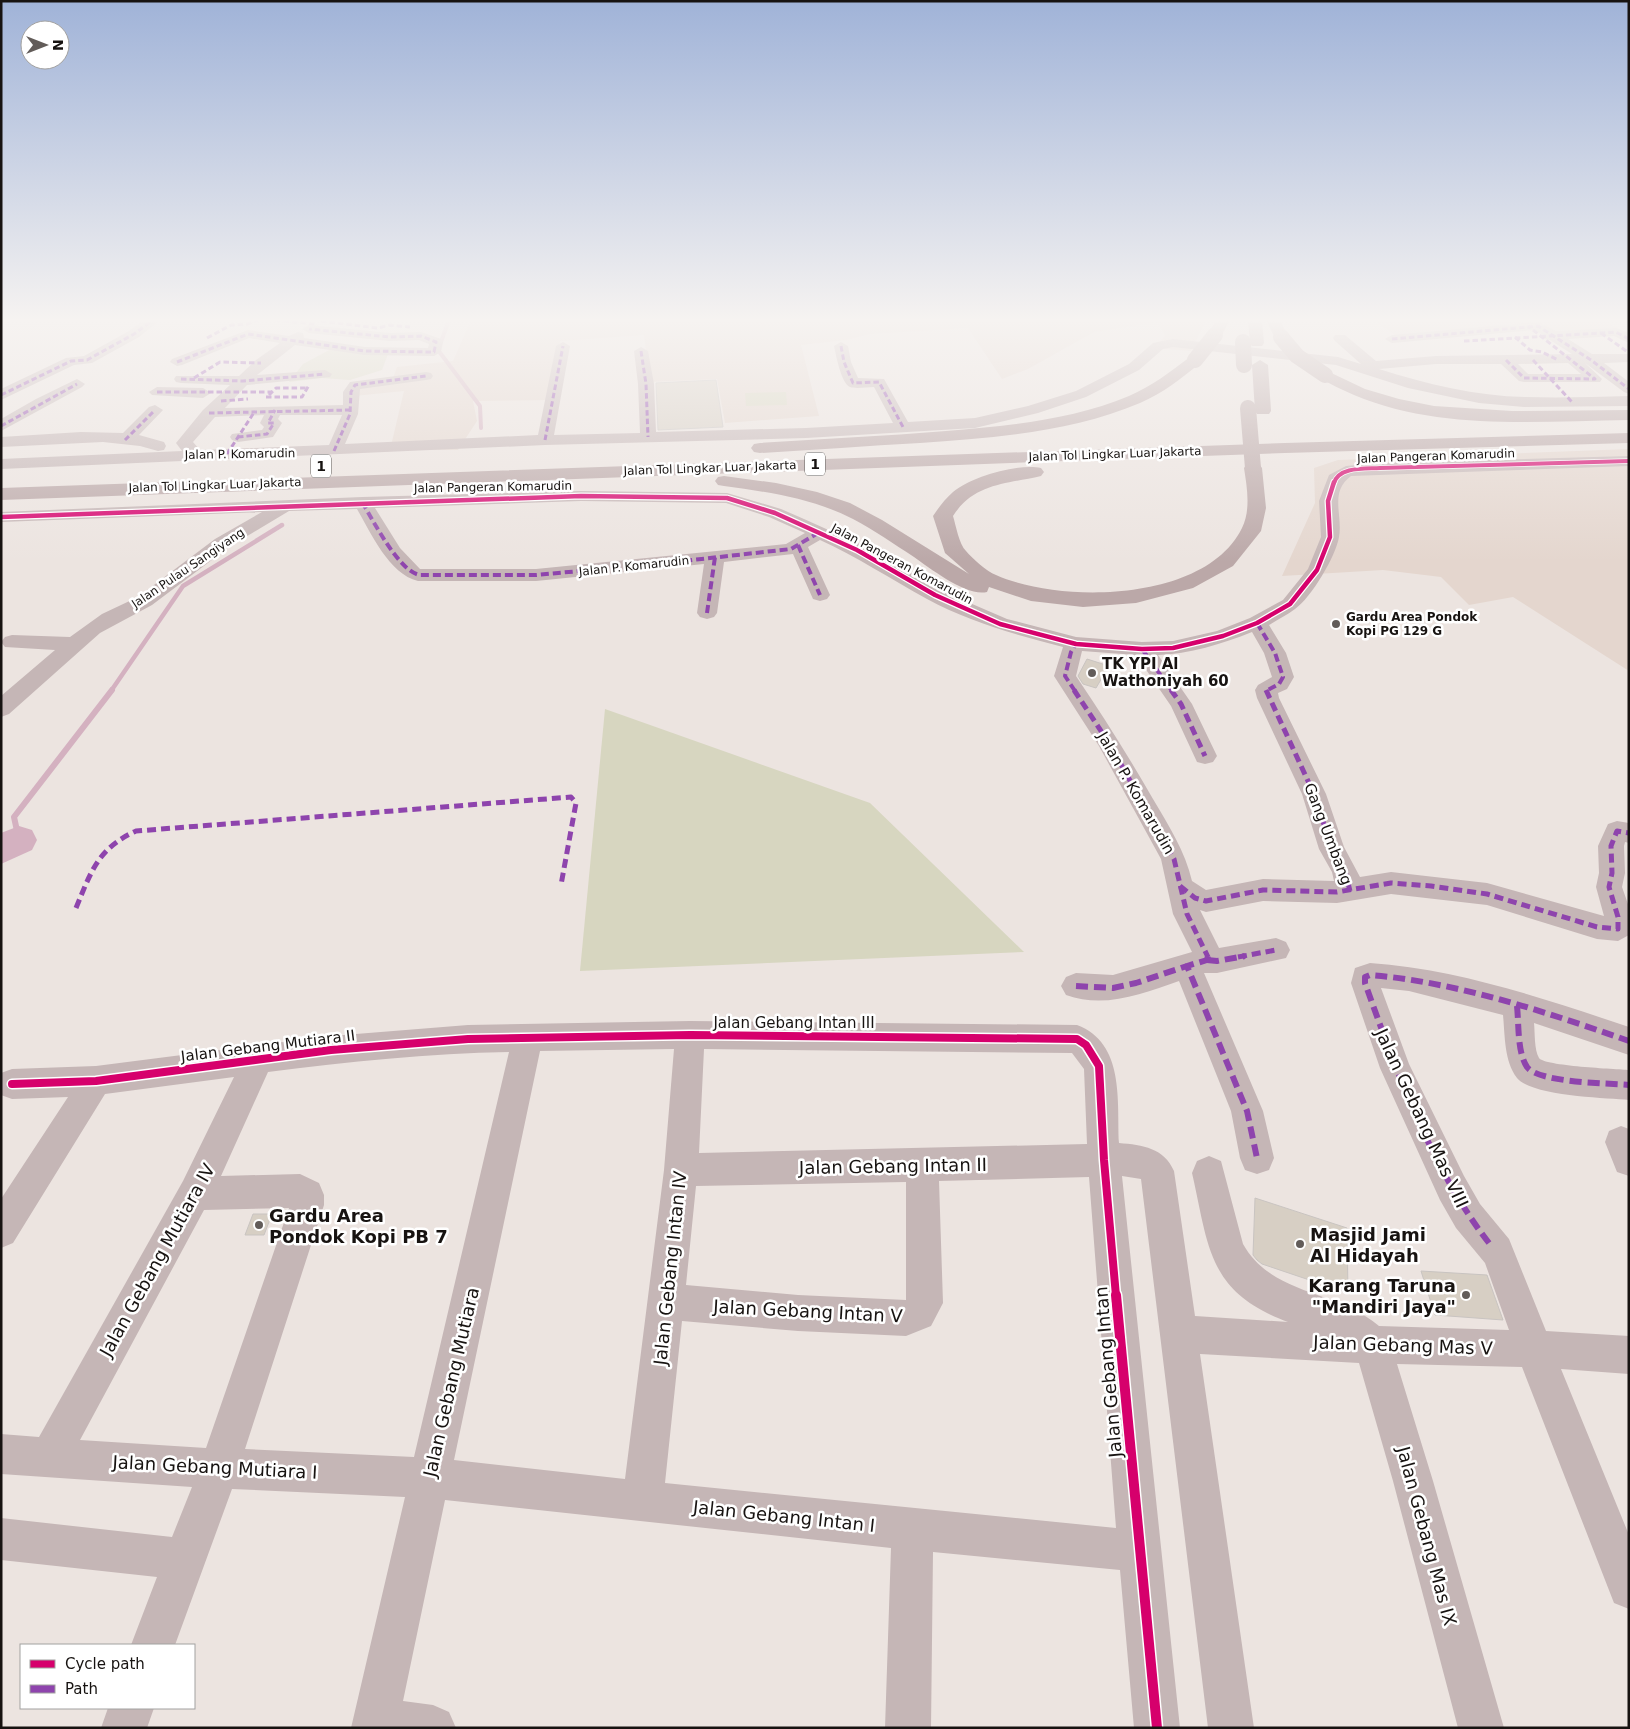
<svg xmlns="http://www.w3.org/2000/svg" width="1630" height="1729" font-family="'DejaVu Sans',sans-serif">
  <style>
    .built { fill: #e4d6ce }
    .green { fill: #d7d6c0 }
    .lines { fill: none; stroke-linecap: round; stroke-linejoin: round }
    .stream-far2 { stroke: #d4b1c0; stroke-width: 4 }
    .stream-far1 { stroke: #d4b1c0; stroke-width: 4.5 }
    .stream { stroke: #d4b1c0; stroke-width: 6 }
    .river { fill: #d4b1c0; fill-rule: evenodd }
    .building { fill: #d7cfc4; stroke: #c9c4c1 }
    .minor { fill: #c5b6b6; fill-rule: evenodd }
    .highway { fill: #bba8a8; fill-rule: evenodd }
    .highway-bridge { stroke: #bba8a8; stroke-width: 16 }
    .quiet-far3 { stroke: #8e44ad; stroke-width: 3; stroke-dasharray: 5.5 3; stroke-linecap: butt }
    .quiet-far2 { stroke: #8e44ad; stroke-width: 4; stroke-dasharray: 8 4; stroke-linecap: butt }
    .quiet-far1 { stroke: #8e44ad; stroke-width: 5; stroke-dasharray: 9 5; stroke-linecap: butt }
    .quiet { stroke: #8e44ad; stroke-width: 6; stroke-dasharray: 12 6; stroke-linecap: butt }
    .cycleway-far3-casing { stroke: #fff; stroke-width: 5.5 }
    .cycleway-far2-casing { stroke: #fff; stroke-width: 7 }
    .cycleway-far1-casing { stroke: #fff; stroke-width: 11 }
    .cycleway-casing { stroke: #fff; stroke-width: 13 }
    .cycleway-far3 { stroke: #d6006c; stroke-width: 4 }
    .cycleway-far2 { stroke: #d6006c; stroke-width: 4.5 }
    .cycleway-far1 { stroke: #d6006c; stroke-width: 8 }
    .cycleway { stroke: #d6006c; stroke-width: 10 }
    .poi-dot { fill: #625c59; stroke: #fff; stroke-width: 2 }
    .labels { text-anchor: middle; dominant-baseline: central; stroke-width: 5; stroke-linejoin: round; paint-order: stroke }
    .far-street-label { font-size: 12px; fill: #171311; stroke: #fff }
    .far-poi-label { font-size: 12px; font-weight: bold; fill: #171311; stroke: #fff; text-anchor: start }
    .shield { fill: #fff; stroke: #5d5a58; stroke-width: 1 }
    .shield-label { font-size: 14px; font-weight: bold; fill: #171311 }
    .poi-label { font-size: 15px; font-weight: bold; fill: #171311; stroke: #fff; text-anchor: start }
    .street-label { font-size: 15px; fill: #171311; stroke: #fff }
    .near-street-label { font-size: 18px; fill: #171311; stroke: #fff }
    .near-poi-label { font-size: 18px; font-weight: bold; fill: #171311; stroke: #fff; text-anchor: start }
  </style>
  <rect width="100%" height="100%" fill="#ece4e0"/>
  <g class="built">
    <polygon points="471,320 1206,320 1191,351 1154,348 1165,336 1158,322 1094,332 1028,369 1002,379 968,328 870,334 846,340 801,345 819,416 725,423 717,379 650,382 644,335 560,341 556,400 473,401 477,421 458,450 390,450 404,391 354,396 357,384 393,378 397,367 453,361"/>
    <polygon points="1373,320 1603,320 1628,334 1561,337 1546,328 1403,340"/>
    <polygon points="1629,449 1629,671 1513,597 1469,605 1441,577 1383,570 1282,576 1315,503 1314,468 1338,460"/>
  </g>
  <g class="green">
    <polygon points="333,348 388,354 382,370 350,380 322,378 289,382 303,364"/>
    <polygon points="786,392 787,405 746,406 745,393"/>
    <polygon points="605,709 870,803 1024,952 580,971"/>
  </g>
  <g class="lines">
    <polyline class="stream-far2" points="449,320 438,350 480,406 481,428"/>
    <polyline class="stream-far1" points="111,691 183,586 282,525"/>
    <polyline class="stream" points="1,855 19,840 14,817 112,690"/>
    <polygon class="river" points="19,826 32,830 37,840 32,850 1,864 1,833"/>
  </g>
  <g class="building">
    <polygon points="716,380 723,427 658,430 656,383"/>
    <polygon points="1087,659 1109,666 1096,688 1083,684 1078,676"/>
    <polygon points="1255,1198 1347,1228 1348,1293 1262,1264 1257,1260 1253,1255"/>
    <polygon points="253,1214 272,1214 264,1235 245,1235"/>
    <polygon points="1421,1271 1487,1275 1503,1320 1435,1315"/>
  </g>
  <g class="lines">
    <g class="minor">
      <polygon points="144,320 160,320 139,337 92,363 74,365 1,400 1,389 66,358 84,356 129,331"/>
      <path d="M 1538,322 L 1556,331 L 1616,328 L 1629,333 L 1629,343 L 1614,336 L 1568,339 L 1592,354 L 1629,354 L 1629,362 L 1604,363 L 1629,382 L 1629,394 L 1624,392 L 1585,363 L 1602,379 L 1600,382 L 1524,382 L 1519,381 L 1501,364 L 1436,364 L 1379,369 C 1426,384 1476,396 1525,397 C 1560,398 1594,397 1629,396 L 1629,406 L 1524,407 L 1479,403 L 1408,388 L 1336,365 L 1173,347 L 1163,349 L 1139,370 L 1086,397 L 1038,413 L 975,428 L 806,438 L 545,445 L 1,469 L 1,459 L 182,451 L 176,443 L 203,410 L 230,385 L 181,383 L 176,382 L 174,379 L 176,376 L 239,376 L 256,360 L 280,343 L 249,338 L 182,365 L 177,366 L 170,362 L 172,359 L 248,330 L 289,336 L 298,332 L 303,333 L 304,338 L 365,347 L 428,348 L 429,344 L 419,340 L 390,341 L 309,333 L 302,329 L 309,325 L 390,333 L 421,332 L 441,339 L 443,342 L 441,352 L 434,356 L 365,355 L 295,345 L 257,375 L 325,370 L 332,374 L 330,377 L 247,385 L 225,408 L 343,405 L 343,392 L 350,382 L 426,372 L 431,373 L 433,376 L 431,379 L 426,380 L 360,389 L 358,414 L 345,444 L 538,435 L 556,346 L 563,342 L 570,346 L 554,435 L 640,433 L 638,384 L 634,351 L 641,347 L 648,351 L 654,384 L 656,432 L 806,428 L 893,423 L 874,387 C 867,387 856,389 850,387 C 841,383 836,355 834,346 L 841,342 L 848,346 L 851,362 L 858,378 L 884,379 L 908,422 L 975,418 L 1028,406 L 1076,391 L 1129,364 L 1153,343 L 1173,339 L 1338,357 L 1361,364 L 1335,341 L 1333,338 L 1335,335 L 1345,335 L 1376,361 L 1436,356 L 1572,354 L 1550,340 L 1544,339 L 1543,335 L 1535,330 L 1392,343 L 1385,339 L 1392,335 ZM 1568,363 L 1581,374 L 1528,374 L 1518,364 ZM 264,415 L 260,423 L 264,427 L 262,430 L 232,434 L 230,437 L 232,440 L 238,442 L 273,437 L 282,423 L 278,419 L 280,415 L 342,415 L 329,445 L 200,450 L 193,442 L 215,417 Z"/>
      <polygon points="77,379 85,384 82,387 1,431 1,419 36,399"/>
      <polygon points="157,387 203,388 211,393 203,398 152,395 149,392"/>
      <polygon points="155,405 163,410 139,435 164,442 166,446 164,450 158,451 140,446 103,442 1,447 1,437 81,432 123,433 149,407"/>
      <path d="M 1629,456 L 1629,466 L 1351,476 C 1329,492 1343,515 1339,537 C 1336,556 1311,598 1295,609 C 1287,615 1277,620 1269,625 L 1286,653 L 1294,677 L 1287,689 L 1278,693 L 1279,698 L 1326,794 L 1344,847 L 1360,877 L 1391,872 L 1487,883 L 1604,916 L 1596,887 L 1599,873 L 1598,846 L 1608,824 L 1617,821 L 1629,823 L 1629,843 L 1625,842 L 1624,846 L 1625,873 L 1622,887 L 1629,907 L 1629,935 L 1618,941 L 1597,939 L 1487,905 L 1391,894 L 1337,903 L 1263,901 L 1206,912 L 1200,910 L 1219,948 L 1276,938 L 1286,942 L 1290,950 L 1286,958 L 1217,973 L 1204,973 L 1263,1111 L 1274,1158 L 1269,1170 L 1257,1174 L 1245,1170 L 1240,1158 L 1231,1111 L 1179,981 C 1142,994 1104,1009 1066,995 L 1061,986 L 1066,977 L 1076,973 L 1113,975 L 1192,952 L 1173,914 L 1161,859 L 1099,746 L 1054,676 L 1063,647 C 1016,635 970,622 927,599 C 891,579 857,557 820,540 L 808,547 L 830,595 L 827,599 L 820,601 L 813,599 L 793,554 L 724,562 L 717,613 L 714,617 L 707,619 L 700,617 L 697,613 L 704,564 L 536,581 L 418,581 C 389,574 371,533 357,509 L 289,511 L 229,547 L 152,605 L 100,633 L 9,714 L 1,717 L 1,696 L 55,650 L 5,647 L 1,642 L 5,637 L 12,635 L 70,637 L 102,614 L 138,597 L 215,539 L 262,512 L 1,522 L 1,512 L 362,497 L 581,491 L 727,493 L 781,509 L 804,519 L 864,546 L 942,591 L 1007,619 L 1076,637 L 1142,642 L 1173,641 L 1217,631 L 1250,618 L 1283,600 L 1308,569 L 1321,537 L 1319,501 L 1329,475 L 1346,466 L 1380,463 ZM 581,501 L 726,503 L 769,517 L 805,533 L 786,544 L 536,569 L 420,569 L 400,548 L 375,508 ZM 1252,632 L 1264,653 L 1272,677 L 1258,685 L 1255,690 L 1257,698 L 1302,794 L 1319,849 L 1332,872 L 1334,881 L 1263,879 L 1206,890 L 1192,881 C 1185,851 1169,826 1153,799 C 1129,757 1103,716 1076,676 L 1082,651 L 1136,655 L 1171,706 L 1197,762 L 1205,764 L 1213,762 L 1217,756 L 1192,704 L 1158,655 C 1189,654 1222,644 1252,632 Z"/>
      <path d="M 1370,963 C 1458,969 1545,999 1629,1027 L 1629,1055 L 1534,1023 C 1535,1032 1534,1050 1539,1058 C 1544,1066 1616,1069 1629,1070 L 1629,1100 C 1605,1098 1531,1096 1517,1078 C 1504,1061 1505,1035 1503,1015 L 1409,991 L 1381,988 L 1409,1064 L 1464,1176 L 1480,1204 L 1509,1239 L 1546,1331 L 1629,1336 L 1629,1374 L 1561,1369 L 1629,1535 L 1629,1609 L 1614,1603 L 1522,1367 L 1397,1364 L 1433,1481 L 1504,1728 L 1458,1728 L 1393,1481 L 1359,1363 L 1200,1354 L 1254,1728 L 1208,1728 L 1141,1179 L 1122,1176 L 1180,1728 L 1134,1728 L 1120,1570 L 933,1552 L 931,1728 L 885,1728 L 891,1548 L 445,1500 L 403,1701 L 433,1705 L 449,1712 L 456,1728 L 351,1728 L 405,1497 L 232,1489 L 175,1645 L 131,1645 L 157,1577 L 1,1560 L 1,1518 L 172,1537 L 192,1487 L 1,1474 L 1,1434 L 39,1437 L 183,1181 L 234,1077 L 105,1094 L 13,1243 L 1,1248 L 1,1199 L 68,1097 L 12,1099 L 1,1095 L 1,1073 L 12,1069 L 96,1066 L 331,1036 L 468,1025 L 690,1021 L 1077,1025 C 1125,1043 1117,1101 1119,1143 C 1143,1145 1164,1148 1174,1171 L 1195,1316 L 1288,1322 C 1207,1292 1209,1247 1192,1173 L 1197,1161 L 1209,1156 L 1221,1161 L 1243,1244 C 1272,1296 1338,1290 1379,1326 L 1509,1330 L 1485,1263 L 1456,1228 L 1440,1200 L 1380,1068 L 1351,983 L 1355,968 ZM 674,1049 L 664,1170 L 625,1479 L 454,1460 L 540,1051 ZM 704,1049 L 1072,1053 L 1084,1069 L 1087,1144 L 699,1153 ZM 509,1052 L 414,1457 L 245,1449 L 324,1205 L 324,1195 L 319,1183 L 300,1174 L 221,1176 L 268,1072 C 348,1062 429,1053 509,1052 ZM 1089,1177 L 1116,1528 L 665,1483 L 682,1321 L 798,1331 L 906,1336 L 931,1326 L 943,1303 L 939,1181 ZM 906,1182 L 906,1300 L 798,1295 L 686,1285 L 696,1186 ZM 289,1208 L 206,1448 L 80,1440 L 204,1210 Z"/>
      <polygon points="1621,1126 1629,1129 1629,1176 1617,1172 1605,1142 1609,1131"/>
      <polygon points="108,1708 154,1708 147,1728 101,1728"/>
    </g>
    <g class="highway">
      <polygon points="1216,320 1230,320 1220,338 1215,339 1208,335"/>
      <polygon points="1248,320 1262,320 1264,343 1262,346 1252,346 1250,343"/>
      <polygon points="1266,320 1280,320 1288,337 1286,340 1276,340"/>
      <path d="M 1195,355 L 1200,357 L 1203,360 L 1200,363 C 1181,379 1163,393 1140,403 C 1072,432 993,438 920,443 C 867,446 813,450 760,453 L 754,452 L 751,448 L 754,444 L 760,443 C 822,439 884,436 946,431 C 1007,426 1072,420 1129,396 C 1152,386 1170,372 1190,357 Z"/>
      <polygon points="1260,360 1268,365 1271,411 1269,414 1257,414 1255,411 1252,365"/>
      <path d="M 1325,370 L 1365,389 L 1399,399 L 1434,406 L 1512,411 L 1629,410 L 1629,420 C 1538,421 1439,431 1354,395 C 1342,390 1331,384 1319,378 L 1317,375 L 1319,372 Z"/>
      <polygon points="1629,433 1629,443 1285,453 1,500 1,488 1285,443"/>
      <path d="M 1253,463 L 1259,464 L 1262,468 L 1266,508 L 1261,531 L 1233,566 L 1193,588 L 1136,603 L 1083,607 L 1031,601 L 989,587 L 987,592 C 967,597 931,569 914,557 C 894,544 874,530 853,519 C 812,498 768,492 724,486 L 718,485 L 715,481 L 718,477 L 724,476 L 776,483 L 817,492 L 850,503 L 882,520 L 969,574 L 945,553 L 933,516 C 939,507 945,499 953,492 C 971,477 1018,463 1041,468 L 1044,472 L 1041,476 C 1007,484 974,483 953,516 C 956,526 959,544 966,551 C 973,559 986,571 996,575 C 1061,604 1206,602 1242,528 C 1251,510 1247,487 1244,468 L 1247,464 Z"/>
    </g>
    <g class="highway-bridge">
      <polyline points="1281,337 1297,356 1325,375"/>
      <polyline points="1243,342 1244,365"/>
      <polyline points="1195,360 1215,335"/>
      <polyline points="1248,408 1253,468"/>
    </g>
    <g class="quiet-far3">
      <polyline points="275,320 315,324"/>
      <polyline points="1626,320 1629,322"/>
      <polyline points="321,321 378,328 389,325 410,327"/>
      <polyline points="1601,333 1629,353"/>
      <polyline points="1515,337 1530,350 1542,352 1558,360"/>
      <polyline points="207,338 231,325 247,324 258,320"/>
      <polyline points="1392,339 1538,326 1591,360 1629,389"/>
      <polyline points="1464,341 1616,332 1629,339"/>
      <polyline points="841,346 844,362 853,383 879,382 903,427"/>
      <polyline points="641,351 646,384 648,437"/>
      <polyline points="1506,360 1524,378 1595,379 1528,326"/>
      <polyline points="1533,360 1572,402"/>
      <polyline points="177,362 248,334 365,351 434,352 436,342 421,336 390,337 309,329"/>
      <polyline points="194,378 220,362 261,363"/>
      <polyline points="181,379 243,381 325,374"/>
      <polyline points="157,392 272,392"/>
      <polyline points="1,395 71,361 87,360 134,334 153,320"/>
      <polyline points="269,395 276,388 308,388"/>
      <polyline points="266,397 302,397 309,385"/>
      <polyline points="221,401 248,399"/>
      <polyline points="209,413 350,410"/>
      <polyline points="1,426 77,384"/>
      <polyline points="238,437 267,434 274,423 268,423 275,410"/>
      <polyline points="125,440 155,410"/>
      <polyline points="545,440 563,346"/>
      <polyline points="334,451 350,414 351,392 355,385 426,376"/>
      <polyline points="227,454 255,411"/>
    </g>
    <g class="quiet-far2">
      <path d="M 362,502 C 373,520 399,572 420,575 L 536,575 L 656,564 L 791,549 L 818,533"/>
      <polyline points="798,545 820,595"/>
      <polyline points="707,613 715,557"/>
      <polyline points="1257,623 1275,653 1283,677 1279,684 1266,691"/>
      <polyline points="1142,649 1172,691"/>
      <polyline points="1075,691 1065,676 1071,652 1076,644"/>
    </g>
    <g class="quiet-far1">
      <polyline points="1074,690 1109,743 1174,859 1187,914 1208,957"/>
      <polyline points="1171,690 1181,704 1205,756"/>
      <polyline points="1266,690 1314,794 1332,849 1345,871 1350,891"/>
      <polyline points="1180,886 1195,898 1206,901 1263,890 1337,892 1391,883 1431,886 1487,894 1597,927 1618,929 1618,917 1609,887 1612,873 1611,846 1617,831 1629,833"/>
      <path d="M 76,908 C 91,872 98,848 136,831 L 571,797 L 576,803 L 561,885"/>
      <polyline points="1238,957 1276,950"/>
    </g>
    <g class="quiet">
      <polyline points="1208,956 1207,960 1187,966 1247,1111 1257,1158"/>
      <polyline points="1207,960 1217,961 1245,956"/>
      <polyline points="1076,986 1113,988 1136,983 1187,966"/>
      <path d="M 1517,1006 C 1519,1024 1517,1052 1527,1067 C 1539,1083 1608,1083 1629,1085"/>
      <path d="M 1489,1243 C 1432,1170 1396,1070 1365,983 L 1365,977 L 1370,975 C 1457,982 1546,1012 1629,1041"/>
    </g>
    <g class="cycleway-far3-casing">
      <path id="cycleway-far3" d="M 1334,483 C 1339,466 1366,469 1380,468 L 1629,461"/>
    </g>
    <g class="cycleway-far2-casing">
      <polyline id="cycleway-far2" points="1,517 581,496 727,498 775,513 857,550 935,595 1000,624 1076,644 1142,649 1173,648 1223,636 1257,623 1290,604 1317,570 1330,537 1328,501 1334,482"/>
    </g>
    <g class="cycleway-far1-casing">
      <polyline id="cycleway-far1" points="12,1084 96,1081 331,1050 468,1039 690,1035 1077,1039 1086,1045 1099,1066 1104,1160 1116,1296"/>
    </g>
    <g class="cycleway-casing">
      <polyline id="cycleway" points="1116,1295 1157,1728"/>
    </g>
    <use href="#cycleway-far3" class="cycleway-far3"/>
    <use href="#cycleway-far2" class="cycleway-far2"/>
    <use href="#cycleway-far1" class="cycleway-far1"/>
    <use href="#cycleway" class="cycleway"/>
  </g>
  <linearGradient id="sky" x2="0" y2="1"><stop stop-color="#a0b3d8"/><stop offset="0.57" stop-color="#f6f3f1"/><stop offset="1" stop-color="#f6f3f1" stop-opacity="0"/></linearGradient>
  <rect width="1630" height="562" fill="url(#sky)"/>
  <g class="poi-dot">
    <circle cx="1336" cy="624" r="5"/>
    <circle cx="1092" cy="673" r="5"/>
    <circle cx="259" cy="1225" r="5"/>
    <circle cx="1300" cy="1244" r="5"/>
    <circle cx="1466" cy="1295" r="5"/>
  </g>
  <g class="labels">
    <g class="far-street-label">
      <text transform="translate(240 454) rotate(-1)">Jalan P. Komarudin</text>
      <text transform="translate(1115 454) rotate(-2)">Jalan Tol Lingkar Luar Jakarta</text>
      <text transform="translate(1436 456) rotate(-2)">Jalan Pangeran Komarudin</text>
      <text transform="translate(710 468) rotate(-2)">Jalan Tol Lingkar Luar Jakarta</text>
      <text transform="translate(215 485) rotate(-2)">Jalan Tol Lingkar Luar Jakarta</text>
      <text transform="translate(493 487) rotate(-1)">Jalan Pangeran Komarudin</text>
      <text transform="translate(902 564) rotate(28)">Jalan Pangeran Komarudin</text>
      <text transform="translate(634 566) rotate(-6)">Jalan P. Komarudin</text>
      <text transform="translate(188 568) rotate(-34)">Jalan Pulau Sangiyang</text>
    </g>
    <g class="far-poi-label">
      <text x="1346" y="617">Gardu Area Pondok<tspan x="1346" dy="14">Kopi PG 129 G</tspan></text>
    </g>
    <g class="shield">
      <rect x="805" y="452.5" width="20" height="23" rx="4"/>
      <rect x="311" y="454.5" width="20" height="23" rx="4"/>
    </g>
    <g class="shield-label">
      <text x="815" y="464">1</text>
      <text x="321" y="466">1</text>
    </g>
    <g class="poi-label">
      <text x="1102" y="664">TK YPI Al<tspan x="1102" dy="17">Wathoniyah 60</tspan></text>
    </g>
    <g class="street-label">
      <text transform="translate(1136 793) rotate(60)">Jalan P. Komarudin</text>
      <text transform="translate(1328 834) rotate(69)">Gang Umbang</text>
      <text x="794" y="1023">Jalan Gebang Intan III</text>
      <text transform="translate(268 1046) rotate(-7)">Jalan Gebang Mutiara II</text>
    </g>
    <g class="near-street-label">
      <text transform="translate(1422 1118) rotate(65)">Jalan Gebang Mas VIII</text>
      <text transform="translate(893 1166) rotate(-1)">Jalan Gebang Intan II</text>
      <text transform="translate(157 1260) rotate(-61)">Jalan Gebang Mutiara IV</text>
      <text transform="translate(670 1268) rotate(-84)">Jalan Gebang Intan IV</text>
      <text transform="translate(808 1311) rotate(3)">Jalan Gebang Intan V</text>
      <text transform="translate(1403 1345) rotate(2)">Jalan Gebang Mas V</text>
      <text transform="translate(1108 1372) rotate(-95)">Jalan Gebang Intan</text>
      <text transform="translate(451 1382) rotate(-77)">Jalan Gebang Mutiara</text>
      <text transform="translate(215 1467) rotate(3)">Jalan Gebang Mutiara I</text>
      <text transform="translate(784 1516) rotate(6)">Jalan Gebang Intan I</text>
      <text transform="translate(1427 1536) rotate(75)">Jalan Gebang Mas IX</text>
    </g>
    <g class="near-poi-label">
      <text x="269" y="1215">Gardu Area<tspan x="269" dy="21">Pondok Kopi PB 7</tspan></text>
      <text x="1310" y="1234">Masjid Jami<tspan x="1310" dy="21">Al Hidayah</tspan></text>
      <text x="1456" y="1285" text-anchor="end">Karang Taruna<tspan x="1456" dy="21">"Mandiri Jaya"</tspan></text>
    </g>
  </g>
  <rect width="1630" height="1729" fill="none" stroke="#171311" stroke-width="5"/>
  <rect x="20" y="1644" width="175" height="65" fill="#ffffff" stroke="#a2a1a0"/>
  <rect x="30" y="1660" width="25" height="8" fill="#d6006c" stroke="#a2a1a0"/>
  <text x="65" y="1669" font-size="15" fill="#171311">Cycle path</text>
  <rect x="30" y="1685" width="25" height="8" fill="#8e44ad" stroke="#a2a1a0"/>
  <text x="65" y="1694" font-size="15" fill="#171311">Path</text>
  <g transform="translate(45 45) rotate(90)"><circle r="24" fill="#ffffff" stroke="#a2a1a0"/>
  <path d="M0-4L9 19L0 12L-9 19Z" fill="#625c59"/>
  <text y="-8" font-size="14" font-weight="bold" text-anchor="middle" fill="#171311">N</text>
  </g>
</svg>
